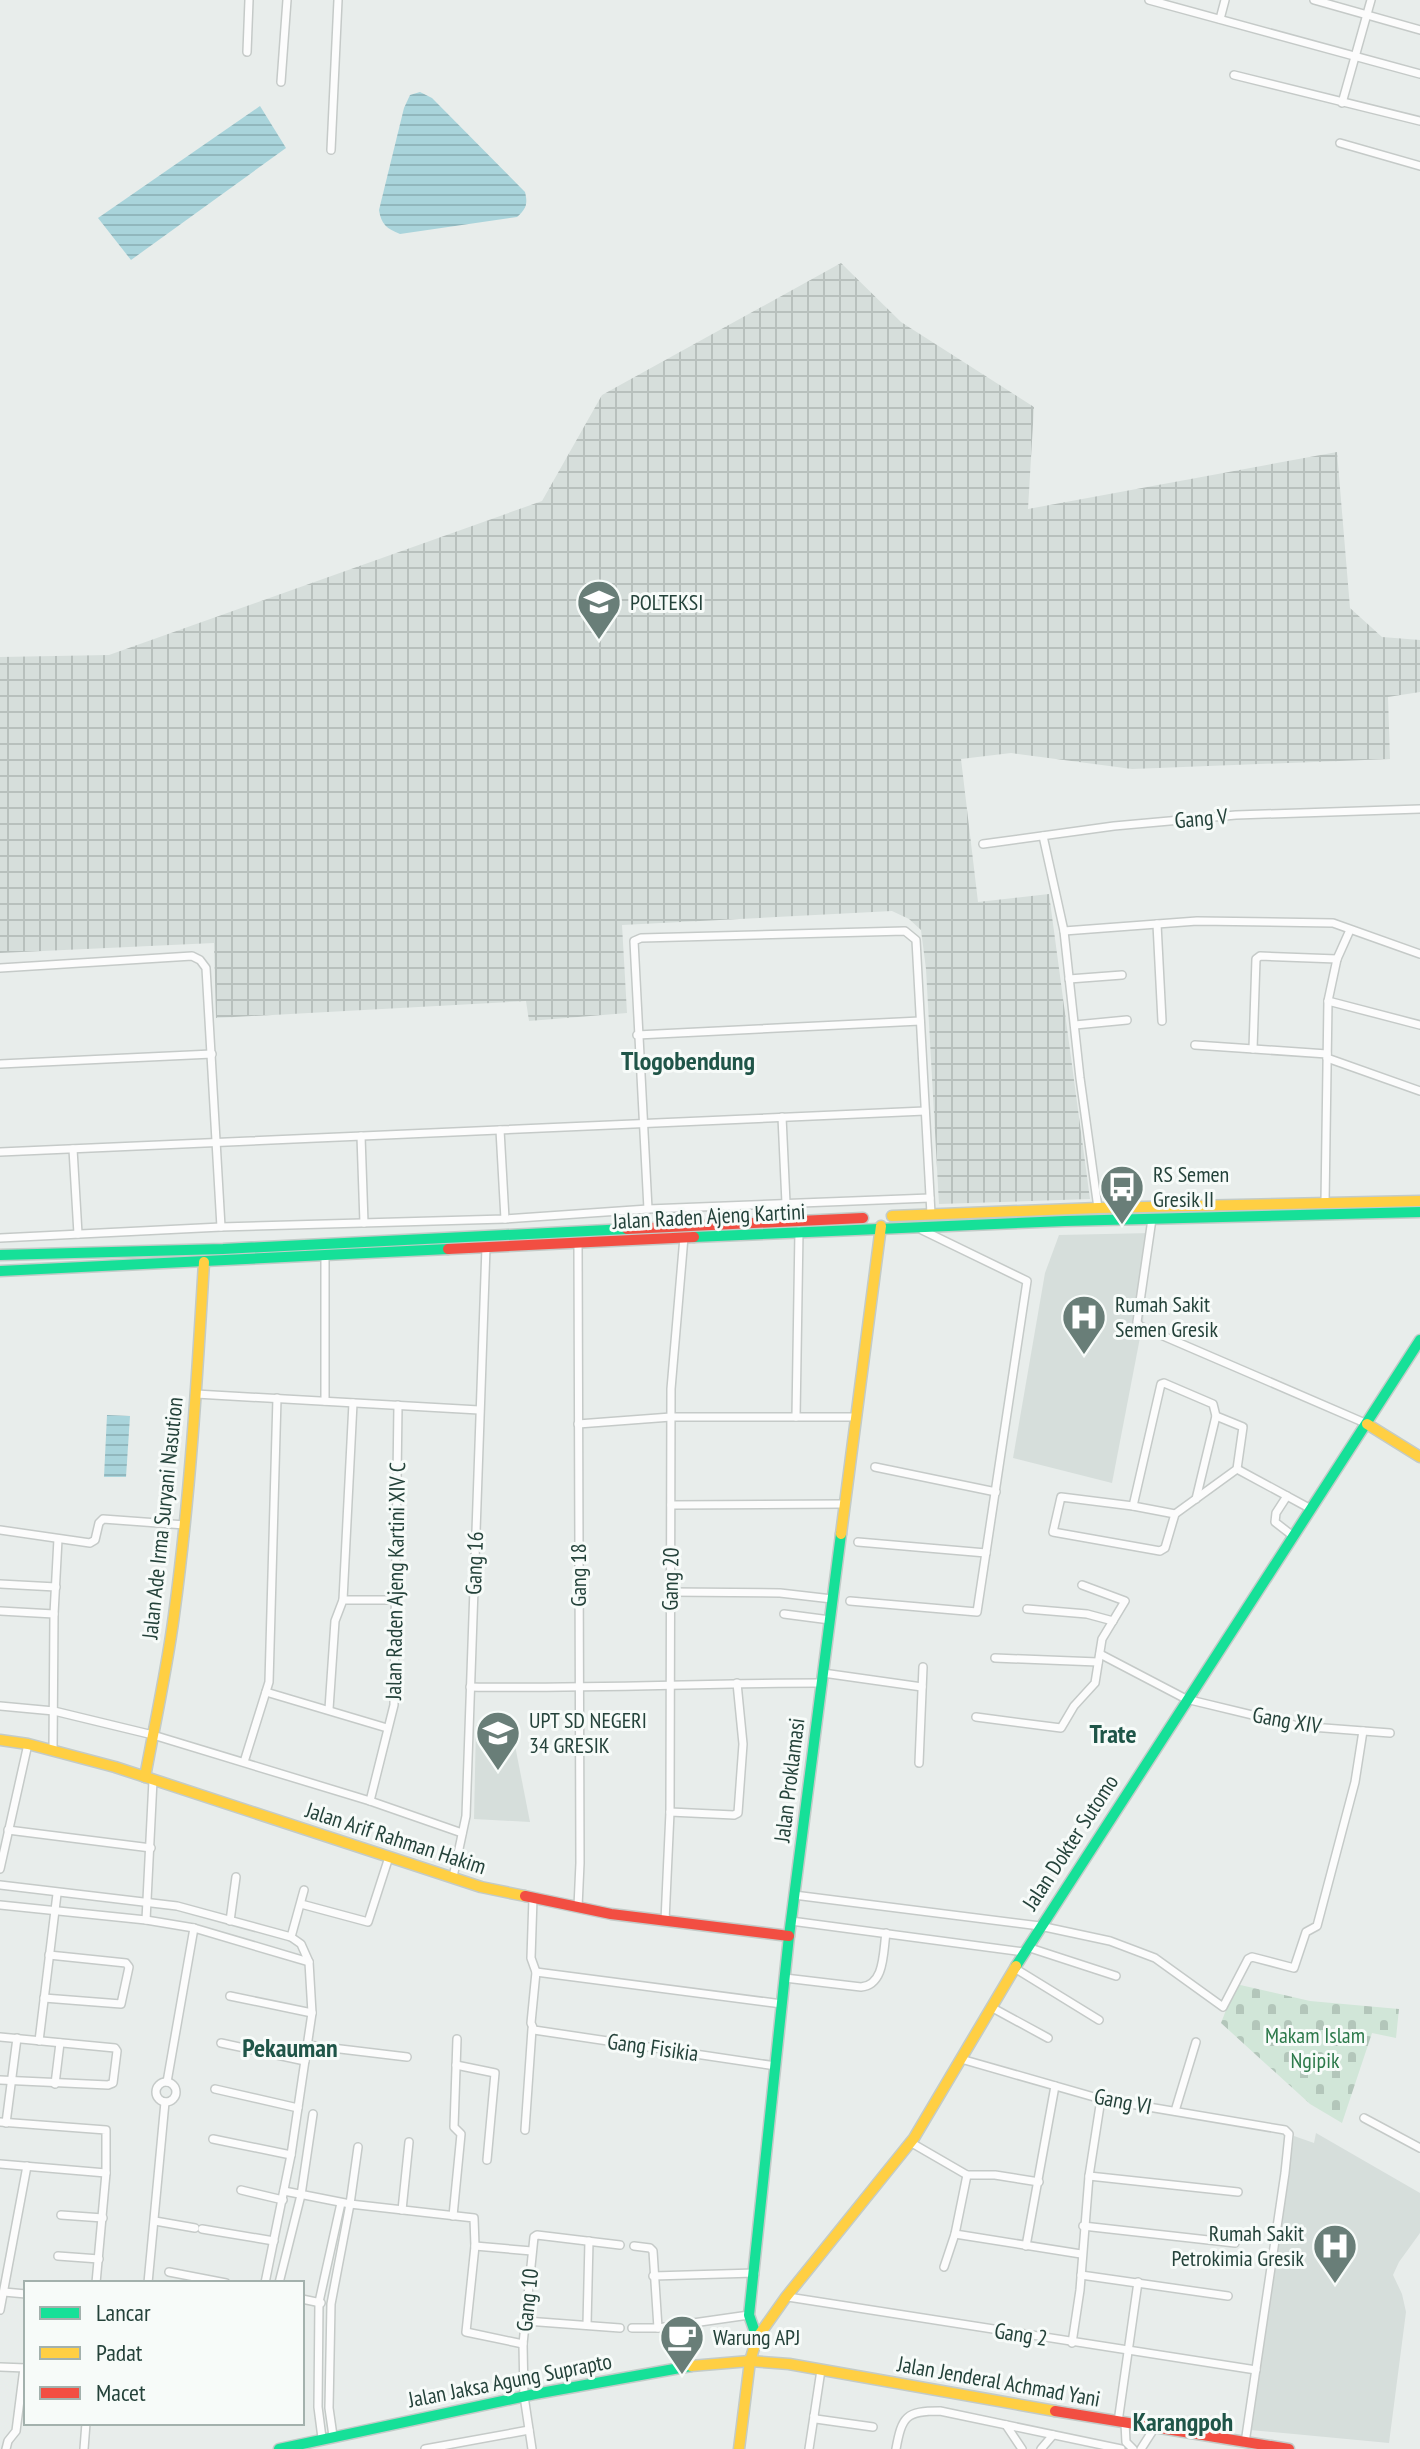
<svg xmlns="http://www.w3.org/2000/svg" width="1420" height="2449" font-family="'PT Sans Narrow',sans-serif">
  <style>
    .built { fill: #d6dedb }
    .industrial { fill: url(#industrial-grid) }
    .cemetery { fill: url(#cemetery-stones) }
    .water { fill: url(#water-rules) }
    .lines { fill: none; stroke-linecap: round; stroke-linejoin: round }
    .street-casing { stroke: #c5cac8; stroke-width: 10 }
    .fast-casing { stroke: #c3cbc8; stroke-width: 13 }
    .slow-casing { stroke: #c3cbc8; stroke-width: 13 }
    .jam-casing { stroke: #c3cbc8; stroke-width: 13 }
    .street { stroke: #fcfcfc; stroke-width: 7 }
    .fast { stroke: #16e098; stroke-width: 10 }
    .slow { stroke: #ffcf43; stroke-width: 10 }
    .jam { stroke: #f24e42; stroke-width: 10 }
    .labels { text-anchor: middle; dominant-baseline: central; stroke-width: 6; stroke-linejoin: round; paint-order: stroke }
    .poi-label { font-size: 22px; fill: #24423a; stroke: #f7fbf9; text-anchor: start }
    .street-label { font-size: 22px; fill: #24423a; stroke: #f7fbf9 }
    .park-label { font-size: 22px; fill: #2d7a4b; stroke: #f7fbf9 }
    .quarter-label { font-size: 26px; font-weight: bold; fill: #1f5548; stroke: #f7fbf9 }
  </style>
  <defs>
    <pattern id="industrial-grid" width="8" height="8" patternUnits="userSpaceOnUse" patternTransform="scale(2)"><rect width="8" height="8" fill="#d6dedb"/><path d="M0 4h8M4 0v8" fill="none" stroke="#b8c0bd"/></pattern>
    <pattern id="cemetery-stones" width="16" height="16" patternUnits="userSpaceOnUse" patternTransform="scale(2)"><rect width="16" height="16" fill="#d1e6d8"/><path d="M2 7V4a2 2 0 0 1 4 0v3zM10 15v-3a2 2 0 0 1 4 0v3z" fill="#b3c6ba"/></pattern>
    <pattern id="water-rules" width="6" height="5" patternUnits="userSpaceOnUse" patternTransform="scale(2)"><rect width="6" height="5" fill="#a9d4db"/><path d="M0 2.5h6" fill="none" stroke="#91b7bd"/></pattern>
  </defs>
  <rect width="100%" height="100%" fill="#e8edeb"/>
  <g class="built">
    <polygon points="1152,1233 1143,1322 1112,1483 1013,1458 1045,1273 1059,1235"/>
    <polygon points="476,1725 511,1725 530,1822 474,1819"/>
    <polygon points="1316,2133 1420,2193 1420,2233 1399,2262 1393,2275 1402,2294 1406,2312 1389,2443 1250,2430 1294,2136 1314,2143"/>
  </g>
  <polygon class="industrial" points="841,263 901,322 1034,407 1028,509 1337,452 1350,608 1382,637 1420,640 1420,692 1388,697 1390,759 1132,769 1011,753 961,759 978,902 1049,894 1090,1199 939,1204 926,969 921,930 909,919 892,911 622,925 627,1013 529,1021 526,1001 216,1018 214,943 0,953 0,657 109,655 542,501 602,395"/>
  <polygon class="cemetery" points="1236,1984 1310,2001 1399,2009 1396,2038 1372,2033 1342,2123 1310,2104 1221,2023"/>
  <g class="water">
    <path d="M 420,92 L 432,98 L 525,192 C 528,204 526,209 517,217 L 400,234 C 387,229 381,224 379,210 L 404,108 L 410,95 Z"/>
    <polygon points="260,106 286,148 131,260 98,218"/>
    <polygon points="107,1415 130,1416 126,1477 104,1477"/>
  </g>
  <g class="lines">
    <g class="street-casing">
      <g id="street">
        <polyline points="1149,0 1420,74"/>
        <polyline points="1314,0 1420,30"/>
        <polyline points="1220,19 1225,0"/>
        <polyline points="247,52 249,0"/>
        <polyline points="1234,75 1420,121"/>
        <polyline points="281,82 287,0"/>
        <polyline points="1342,103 1371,0"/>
        <polyline points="1340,143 1420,166"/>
        <polyline points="331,150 338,0"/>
        <polyline points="1043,836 1064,931 1080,1078 1098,1208"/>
        <polyline points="983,844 1114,826 1236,815 1420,809"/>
        <polyline points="1157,924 1162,1021"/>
        <polyline points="1064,931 1197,921 1333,923 1420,954"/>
        <polyline points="0,968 192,956 200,960 206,968 221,1227"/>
        <polyline points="1069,979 1122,975"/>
        <polyline points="1328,1001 1420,1025"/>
        <polyline points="1075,1025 1127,1020"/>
        <polyline points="637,1035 920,1021"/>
        <polyline points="1195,1045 1327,1054"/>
        <polyline points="1253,1049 1256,959 1260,956 1337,959"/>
        <polyline points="1327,1058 1420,1091"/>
        <polyline points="0,1064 212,1054"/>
        <polyline points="782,1117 786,1203"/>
        <polyline points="500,1130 505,1219"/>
        <polyline points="361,1136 364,1223"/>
        <polyline points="73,1149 78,1234"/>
        <polyline points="0,1152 925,1111"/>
        <polyline points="1325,1203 1328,1001 1337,959 1350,930"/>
        <polyline points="648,1209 634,941 641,938 905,931 916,940 931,1214"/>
        <polyline points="1152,1219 1137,1322 1140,1326 1365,1423"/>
        <polyline points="0,1238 221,1227 505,1219 648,1209 930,1198"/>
        <polyline points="325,1256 325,1401"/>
        <polygon points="1164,1383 1213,1404 1216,1416 1243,1427 1237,1469 1175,1514 1133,1506 1161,1384"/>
        <polyline points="196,1394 479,1410"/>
        <polyline points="796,1417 799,1231"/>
        <polyline points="578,1424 671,1417 856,1417"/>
        <polyline points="875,1467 996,1492"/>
        <polyline points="1237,1469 1311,1509"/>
        <polyline points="1287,1496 1276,1513 1275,1522 1293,1536"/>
        <polyline points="1196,1499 1216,1416"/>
        <polyline points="671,1505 844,1504"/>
        <polyline points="1133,1506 1061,1497 1053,1532 1160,1551 1165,1548 1175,1514"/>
        <polyline points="0,1530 90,1543 95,1540 99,1523 103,1519 185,1525"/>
        <polyline points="858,1542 986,1553"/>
        <polyline points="0,1584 56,1587"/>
        <polyline points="669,1592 780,1593 832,1599"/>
        <polyline points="343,1600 353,1403"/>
        <polyline points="850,1601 977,1612 1027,1281 922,1230"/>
        <polyline points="1027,1609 1087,1614 1113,1621"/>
        <polyline points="0,1611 54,1614"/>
        <polyline points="784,1614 830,1620"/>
        <polyline points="1100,1654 1186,1699 1298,1726 1390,1733"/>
        <polyline points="995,1658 1098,1662"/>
        <polyline points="823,1673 922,1687"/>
        <path d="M 470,1687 C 587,1689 704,1683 821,1683"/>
        <polyline points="266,1692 387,1728"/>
        <polyline points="0,1706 54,1711 153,1735 370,1801 462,1833"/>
        <polyline points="329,1709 335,1621 343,1600 395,1600"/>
        <polyline points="976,1717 1061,1728 1074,1706 1095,1683 1102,1639 1125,1601 1082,1585"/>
        <polyline points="53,1751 54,1614 58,1539"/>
        <polyline points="244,1762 269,1682 277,1398"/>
        <polyline points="919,1763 923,1667"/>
        <polyline points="370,1801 394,1705 398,1405"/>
        <polyline points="670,1812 734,1815 738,1813 743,1744 737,1683"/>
        <polyline points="8,1830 151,1848"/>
        <polyline points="0,1869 28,1744"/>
        <polyline points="453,1877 466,1816 486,1247"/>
        <polyline points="0,1885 177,1906 291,1937 301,1944 309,1962 312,2013 291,2155 265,2283"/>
        <polyline points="794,1895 1040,1926 1110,1941 1155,1958 1223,2007 1248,1959 1252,1957 1294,1968 1306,1932 1317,1926 1355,1782 1363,1731"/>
        <polyline points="533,1898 531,1958 536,1972"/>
        <polyline points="301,1904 368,1922 389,1857"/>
        <polyline points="0,1905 146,1920 194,1928 309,1962"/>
        <polyline points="578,1907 580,1863 578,1243"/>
        <polyline points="146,1920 153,1780"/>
        <polyline points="230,1921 236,1877"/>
        <polyline points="665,1921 670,1812 671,1389 684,1237"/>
        <polyline points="791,1921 1024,1952"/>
        <polyline points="291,1937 304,1890"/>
        <polyline points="1027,1947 1116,1976"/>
        <polyline points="1016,1969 1099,2020"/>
        <path d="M 785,1978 L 861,1987 C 885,1985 883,1952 886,1933"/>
        <polyline points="230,1996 312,2013"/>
        <polyline points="44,1998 121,2004 129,1967 126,1963 49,1955"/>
        <polyline points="991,2007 1048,2038"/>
        <polyline points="0,2037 115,2048 117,2051 113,2083 108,2085 0,2080"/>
        <polyline points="39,2041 57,1894"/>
        <polyline points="221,2043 305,2061"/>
        <polyline points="307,2045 407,2057"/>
        <polyline points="961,2059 1101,2099 1285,2130 1289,2134 1285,2173 1245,2443"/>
        <polyline points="456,2065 495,2073 487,2160"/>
        <polyline points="776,2066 534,2030 531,2023 536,1972 782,2004"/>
        <circle cx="166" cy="2092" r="10"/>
        <polyline points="167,2082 194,1928"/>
        <polyline points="55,2084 60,2043"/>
        <polyline points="215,2089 298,2108"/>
        <polyline points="1175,2111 1196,2042"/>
        <polyline points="1364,2118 1420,2148"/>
        <polyline points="0,2122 106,2130 106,2173 96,2283"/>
        <polyline points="6,2123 17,2038"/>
        <polyline points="525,2130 532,2029"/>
        <polyline points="213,2139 291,2155"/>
        <polyline points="910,2142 967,2175"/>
        <polyline points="0,2164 106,2173"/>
        <polyline points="1089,2176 1238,2192"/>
        <polyline points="241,2190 283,2200"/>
        <polyline points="284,2191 350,2204 474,2218 475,2246 466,2332 523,2344"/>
        <polyline points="402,2210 409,2142"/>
        <polyline points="61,2215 103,2218"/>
        <polyline points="453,2216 461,2134 454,2127 457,2039"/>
        <polyline points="155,2221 195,2228"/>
        <polyline points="1083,2226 1235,2243"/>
        <polyline points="202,2229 274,2241"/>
        <polyline points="955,2234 1081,2254"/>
        <polyline points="475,2246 532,2251"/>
        <polyline points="634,2246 650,2248 653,2251 658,2328"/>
        <polyline points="1026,2246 1055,2086"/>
        <polyline points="58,2256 99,2259"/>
        <polyline points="944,2267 955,2234 967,2175 995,2175 1039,2182"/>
        <polyline points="169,2272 226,2283"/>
        <polyline points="1081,2275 1228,2296"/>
        <polyline points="653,2276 755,2273"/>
        <polyline points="148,2283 165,2102"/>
        <polyline points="279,2283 301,2195 313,2114"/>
        <polyline points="4,2292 26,2294"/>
        <polyline points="788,2297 1256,2370"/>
        <polyline points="302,2299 321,2303"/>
        <polyline points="0,2310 27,2166"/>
        <polyline points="526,2321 620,2328"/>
        <polyline points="587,2325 589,2241"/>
        <polyline points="632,2328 658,2328 749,2315"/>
        <polyline points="1072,2343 1080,2290 1089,2176 1101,2099"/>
        <polyline points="0,2367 26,2368"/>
        <polyline points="814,2416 816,2419 873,2427"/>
        <polyline points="1118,2422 1138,2282"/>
        <polyline points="1125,2423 1126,2442 1133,2449"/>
        <polyline points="1006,2425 1022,2449"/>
        <polyline points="333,2436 329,2408 331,2304 350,2204 358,2147"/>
        <polyline points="322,2438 318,2407 319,2302 341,2203"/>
        <polyline points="6,2449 8,2441 16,2431 24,2368"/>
        <polyline points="84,2449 86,2423"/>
        <polyline points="425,2449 529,2430"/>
        <polyline points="532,2449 524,2396 523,2344 534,2237 537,2235 620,2245"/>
        <polyline points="809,2449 821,2370"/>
        <path d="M 896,2449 C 902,2416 906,2411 940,2411 L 1121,2449"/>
        <polyline points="1041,2449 1053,2435"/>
        <polyline points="1141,2449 1155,2427"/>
      </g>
    </g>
    <g class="fast-casing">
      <g id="fast">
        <polyline points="694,1237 1065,1221 1420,1212"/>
        <polyline points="0,1255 223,1249 627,1229"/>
        <polyline points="0,1271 448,1249"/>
        <polyline points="1016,1966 1420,1340"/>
        <polyline points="757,2338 749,2315 789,1936 841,1534"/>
        <polyline points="279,2449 535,2394 691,2366"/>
      </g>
    </g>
    <g class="slow-casing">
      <g id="slow">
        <polyline points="892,1216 1098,1208 1420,1201"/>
        <polyline points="1367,1424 1420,1457"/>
        <polyline points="841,1534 881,1226"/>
        <polyline points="0,1740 28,1744 115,1767 481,1887 525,1896"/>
        <path d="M 145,1777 C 155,1723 167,1669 174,1615 C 190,1498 197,1380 204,1262"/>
        <polyline points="691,2366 750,2361 789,2364 1055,2411"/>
        <polyline points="739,2449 750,2361 757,2338 786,2297 914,2138 1016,1966"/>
      </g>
    </g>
    <g class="jam-casing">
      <g id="jam">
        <polyline points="627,1229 863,1218"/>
        <polyline points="448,1249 694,1237"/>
        <polyline points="525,1896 611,1914 789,1936"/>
        <polyline points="1055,2411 1289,2449"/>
      </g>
    </g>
    <use href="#street" class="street"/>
    <use href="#fast" class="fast"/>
    <use href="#slow" class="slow"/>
    <use href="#jam" class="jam"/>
  </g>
  <defs>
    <g id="university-pin" transform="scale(2.3)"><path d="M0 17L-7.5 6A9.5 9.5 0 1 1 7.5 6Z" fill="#697e78" stroke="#f7fbf9"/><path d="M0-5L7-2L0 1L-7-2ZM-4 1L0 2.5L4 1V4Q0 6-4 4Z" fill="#fff"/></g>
    <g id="bus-pin" transform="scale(2.3)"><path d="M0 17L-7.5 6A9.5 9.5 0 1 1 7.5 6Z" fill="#697e78" stroke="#f7fbf9"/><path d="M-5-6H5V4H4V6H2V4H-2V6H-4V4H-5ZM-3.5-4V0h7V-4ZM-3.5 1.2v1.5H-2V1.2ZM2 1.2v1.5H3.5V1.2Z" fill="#fff"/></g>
    <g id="hospital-pin" transform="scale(2.3)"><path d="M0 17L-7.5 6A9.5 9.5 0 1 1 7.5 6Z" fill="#697e78" stroke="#f7fbf9"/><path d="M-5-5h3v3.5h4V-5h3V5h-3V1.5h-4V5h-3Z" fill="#fff"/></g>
    <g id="school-pin" transform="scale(2.3)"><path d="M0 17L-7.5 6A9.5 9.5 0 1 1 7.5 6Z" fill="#697e78" stroke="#f7fbf9"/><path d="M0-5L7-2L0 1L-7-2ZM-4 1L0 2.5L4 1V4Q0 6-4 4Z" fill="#fff"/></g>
    <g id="cafe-pin" transform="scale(2.3)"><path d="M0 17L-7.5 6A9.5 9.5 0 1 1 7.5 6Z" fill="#697e78" stroke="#f7fbf9"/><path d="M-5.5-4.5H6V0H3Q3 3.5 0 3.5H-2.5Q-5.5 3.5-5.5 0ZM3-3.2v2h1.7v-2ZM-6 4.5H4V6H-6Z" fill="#fff"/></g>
  </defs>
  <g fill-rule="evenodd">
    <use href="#university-pin" x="599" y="602"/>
    <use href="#bus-pin" x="1122" y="1187"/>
    <use href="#hospital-pin" x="1084" y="1317"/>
    <use href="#school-pin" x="498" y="1733"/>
    <use href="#hospital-pin" x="1335" y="2246"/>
    <use href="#cafe-pin" x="682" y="2337"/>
  </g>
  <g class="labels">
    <g class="poi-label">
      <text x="630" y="602">POLTEKSI</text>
      <text x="1153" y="1174">RS Semen<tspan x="1153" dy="25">Gresik II</tspan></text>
      <text x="1115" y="1304">Rumah Sakit<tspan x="1115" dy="25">Semen Gresik</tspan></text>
      <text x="529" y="1720">UPT SD NEGERI<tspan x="529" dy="25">34 GRESIK</tspan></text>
      <text x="1304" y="2233" text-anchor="end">Rumah Sakit<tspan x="1304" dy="25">Petrokimia Gresik</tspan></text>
      <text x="713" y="2337">Warung APJ</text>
    </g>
    <g class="street-label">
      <text transform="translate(1201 818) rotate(-5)">Gang V</text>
      <text transform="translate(709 1216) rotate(-3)">Jalan Raden Ajeng Kartini</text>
      <text transform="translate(162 1518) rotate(-84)">Jalan Ade Irma Suryani Nasution</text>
      <text transform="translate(474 1563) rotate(-88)">Gang 16</text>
      <text transform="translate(578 1575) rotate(-90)">Gang 18</text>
      <text transform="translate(670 1579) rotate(-89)">Gang 20</text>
      <text transform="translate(395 1581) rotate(-89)">Jalan Raden Ajeng Kartini XIV C</text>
      <text transform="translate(1287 1720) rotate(10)">Gang XIV</text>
      <text transform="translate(789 1780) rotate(-83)">Jalan Proklamasi</text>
      <text transform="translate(396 1838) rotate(18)">Jalan Arif Rahman Hakim</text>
      <text transform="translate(1070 1842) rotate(-57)">Jalan Dokter Sutomo</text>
      <text transform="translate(653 2047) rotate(8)">Gang Fisikia</text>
      <text transform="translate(1123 2101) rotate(11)">Gang VI</text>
      <text transform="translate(527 2300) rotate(-84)">Gang 10</text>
      <text transform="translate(1021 2334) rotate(9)">Gang 2</text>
      <text transform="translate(510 2380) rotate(-11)">Jalan Jaksa Agung Suprapto</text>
      <text transform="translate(999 2381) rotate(10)">Jalan Jenderal Achmad Yani</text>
    </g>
    <g class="park-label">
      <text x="1315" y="2035">Makam Islam<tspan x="1315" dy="25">Ngipik</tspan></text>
    </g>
    <g class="quarter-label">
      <text x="688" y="1060">Tlogobendung</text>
      <text x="1113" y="1733">Trate</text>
      <text x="290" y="2047">Pekauman</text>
      <text x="1183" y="2421">Karangpoh</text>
    </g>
  </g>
  <rect x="24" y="2281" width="280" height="144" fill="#f7fbf9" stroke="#a3b1ad" stroke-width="2"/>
  <rect x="40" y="2307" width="40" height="12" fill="#16e098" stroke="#a3b1ad" stroke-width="2"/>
  <text x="96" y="2321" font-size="24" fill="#24423a">Lancar</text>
  <rect x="40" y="2347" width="40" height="12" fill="#ffcf43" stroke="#a3b1ad" stroke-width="2"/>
  <text x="96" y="2361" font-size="24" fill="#24423a">Padat</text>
  <rect x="40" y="2387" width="40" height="12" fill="#f24e42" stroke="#a3b1ad" stroke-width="2"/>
  <text x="96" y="2401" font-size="24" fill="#24423a">Macet</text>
</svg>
